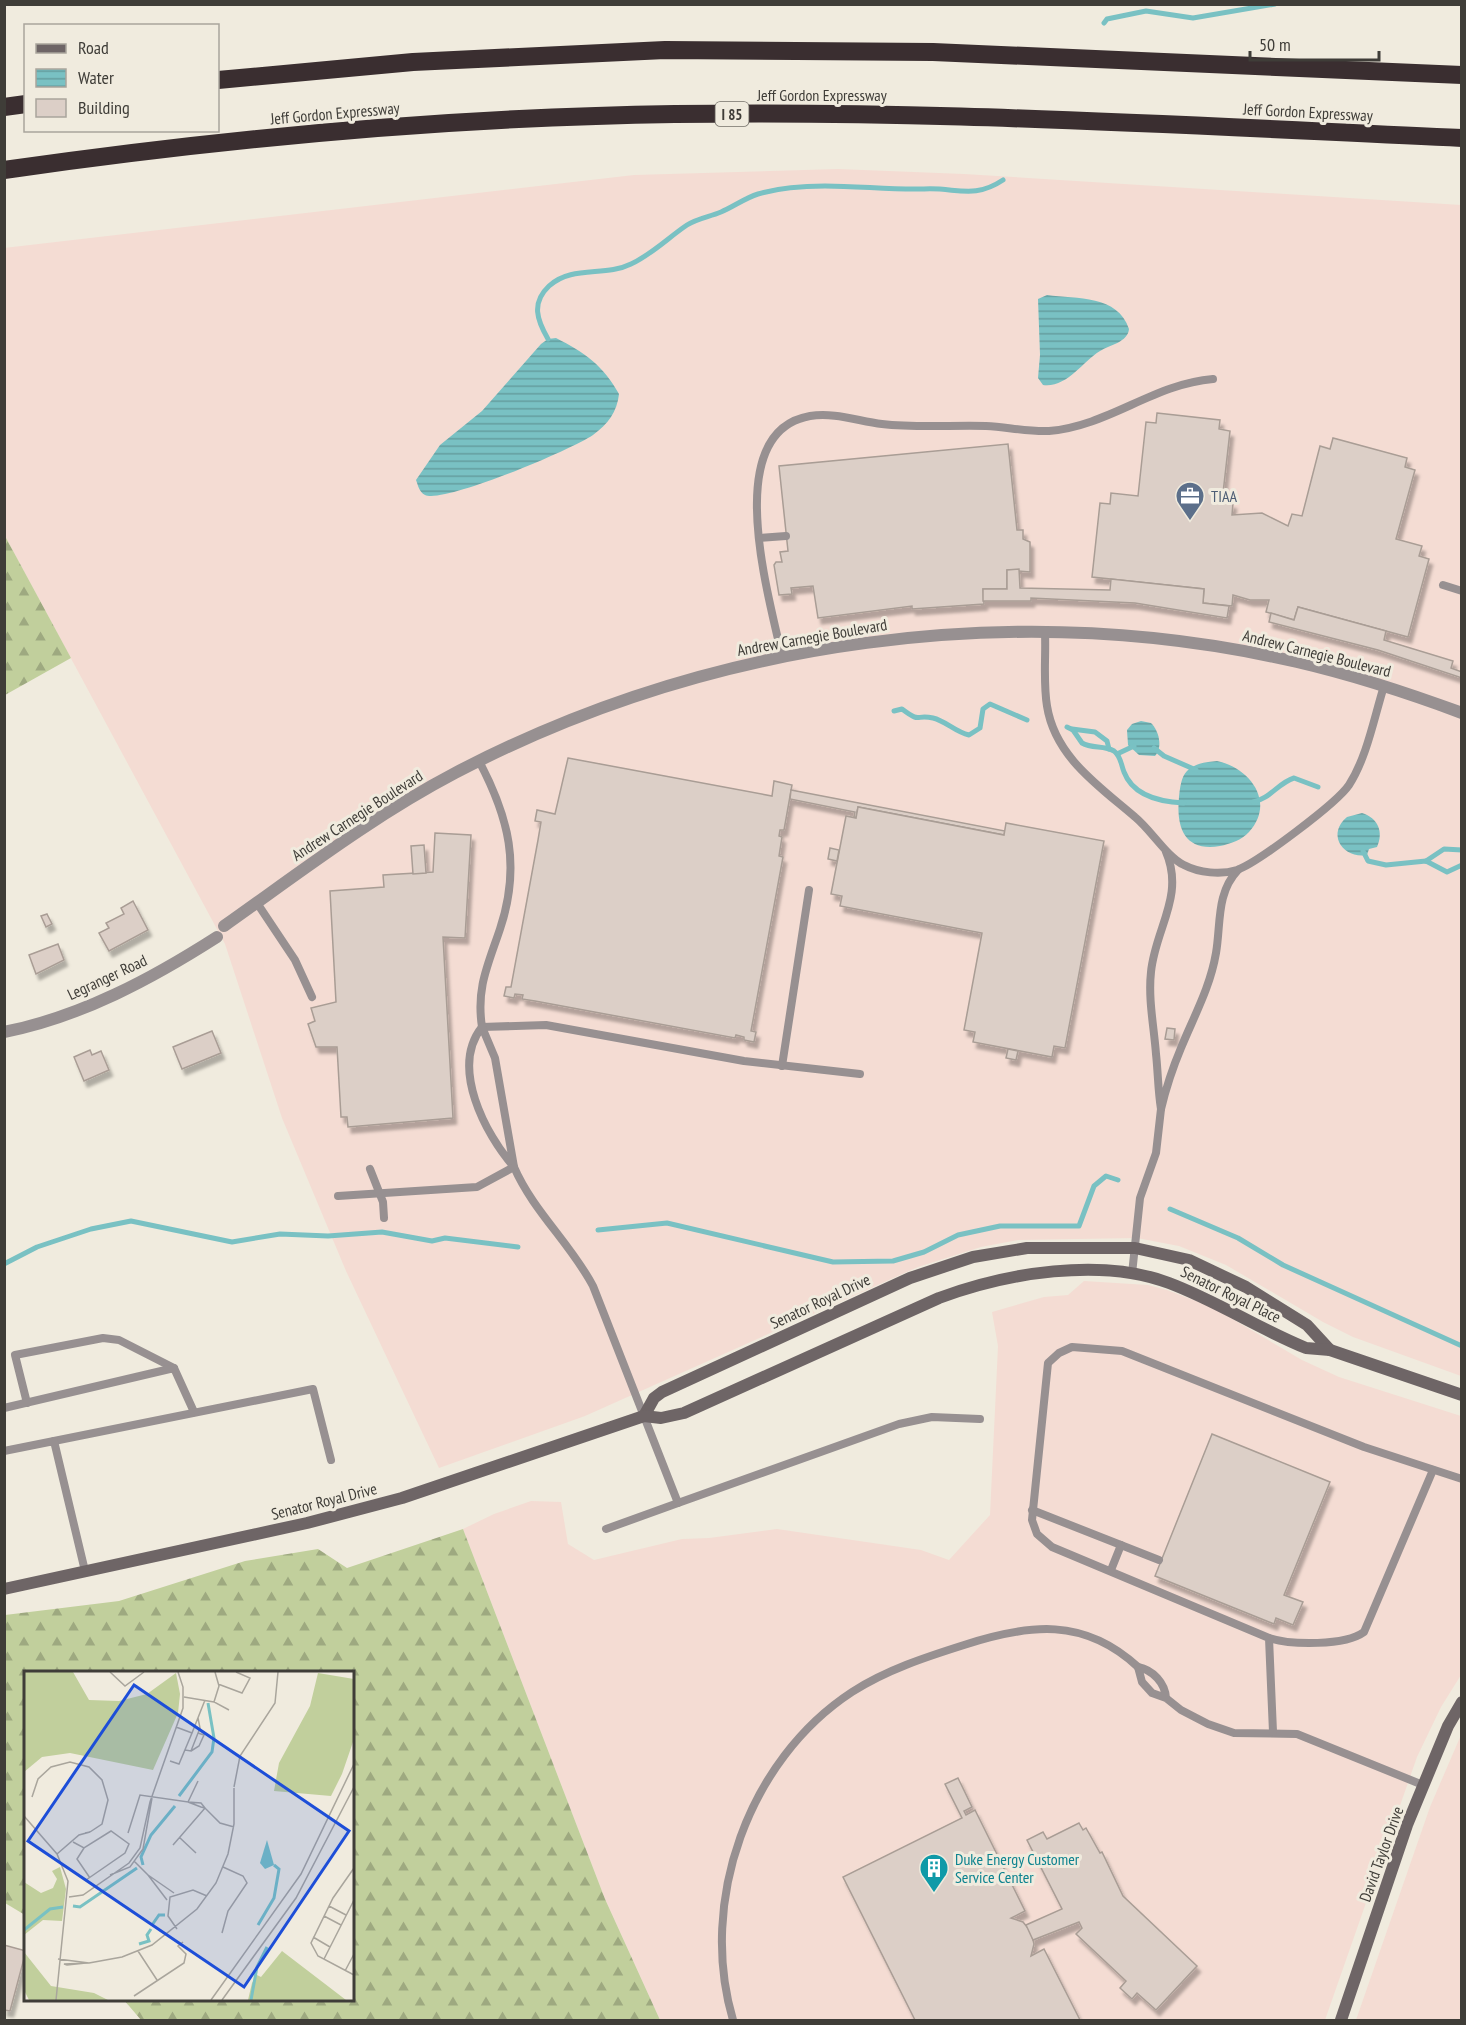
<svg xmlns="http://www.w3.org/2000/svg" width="1466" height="2025" font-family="'PT Sans Narrow',sans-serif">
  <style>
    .commercial { fill: #f4dcd3 }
    .forest { fill: url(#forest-firs) }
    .water { fill: url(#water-rules) }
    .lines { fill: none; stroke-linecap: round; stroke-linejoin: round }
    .stream { stroke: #79c1c3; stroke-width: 5 }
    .building { fill: #dccfc7; stroke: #a99d95; stroke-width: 1.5; filter: url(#shadow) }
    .lane { stroke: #979091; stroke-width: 8 }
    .street { stroke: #979091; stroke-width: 12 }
    .secondary { stroke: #6e6566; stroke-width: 12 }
    .highway { stroke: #3a2e30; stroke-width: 18 }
    .labels { text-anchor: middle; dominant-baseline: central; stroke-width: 6; stroke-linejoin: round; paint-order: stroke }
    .shield { fill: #f0ebde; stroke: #74716a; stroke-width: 1.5 }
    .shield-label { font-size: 15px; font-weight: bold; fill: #3f3d38 }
    .street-label { font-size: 16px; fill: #3f3d38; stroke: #f0ebde }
    .service-label { font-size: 16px; fill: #4e5e75; stroke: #f0ebde; text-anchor: start }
    .culture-label { font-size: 16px; fill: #0d838f; stroke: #f0ebde; text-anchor: start }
    .inset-river { fill: none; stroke: #79c1c3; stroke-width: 3 }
    .inset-road { fill: none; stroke: #a9a59c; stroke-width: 1.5 }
    .view { fill: #1d4ed8; fill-opacity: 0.15; stroke: #1d4ed8; stroke-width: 3 }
    .inset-edge { fill: none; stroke: #3f3d38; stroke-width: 3 }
  </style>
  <defs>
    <pattern id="forest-firs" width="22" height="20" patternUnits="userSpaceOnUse" patternTransform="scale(1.5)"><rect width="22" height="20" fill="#c1cf9c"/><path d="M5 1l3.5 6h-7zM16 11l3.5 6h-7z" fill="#9ea980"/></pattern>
    <pattern id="water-rules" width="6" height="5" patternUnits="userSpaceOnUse" patternTransform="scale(1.5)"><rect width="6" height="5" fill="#79c1c3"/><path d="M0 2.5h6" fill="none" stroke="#659e9f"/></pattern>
    <filter id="shadow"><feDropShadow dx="3.5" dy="6" stdDeviation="1.5" flood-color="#0004"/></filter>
  </defs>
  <rect width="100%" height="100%" fill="#f0ebde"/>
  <g class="commercial">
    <polygon points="838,169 964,174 1461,205 1461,1376 1353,1337 1323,1322 1226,1265 1179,1246 1137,1238 1018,1240 981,1247 918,1267 585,1416 439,1468 346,1271 282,1118 225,944 5,536 4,248 634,175"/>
    <polygon points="1084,1281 1148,1285 1167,1290 1212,1307 1302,1360 1339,1377 1461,1416 1461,1675 1441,1707 1417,1757 1325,2020 660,2020 605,1899 463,1529 494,1514 531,1501 561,1502 568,1544 594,1560 682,1539 709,1538 777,1529 921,1550 949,1560 990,1515 998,1346 992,1312 1044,1297 1068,1295"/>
    <polygon points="1461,1735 1461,2020 1356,2020 1430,1807"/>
  </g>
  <g class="forest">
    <polygon points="5,536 71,658 5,695 4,695"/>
    <polygon points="463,1529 605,1899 660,2020 141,2020 124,2000 352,2000 352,1672 26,1672 25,1915 5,1903 5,1615 119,1601 245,1561 318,1549 347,1568"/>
  </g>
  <g class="water">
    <path d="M 1047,295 C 1077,299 1118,295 1129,329 C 1128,342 1110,345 1100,351 C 1082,362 1067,388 1043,385 L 1038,378 L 1040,355 L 1038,299 Z"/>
    <path d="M 556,338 C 584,352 604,366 619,394 C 617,412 608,424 593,435 C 573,449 444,504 425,495 C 419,492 418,485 416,480 L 440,445 L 482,411 L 541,344 L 548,339 Z"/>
    <path d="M 1141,721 L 1151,723 C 1159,731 1163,747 1155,756 L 1139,755 L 1128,745 L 1127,730 L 1132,724 Z"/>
    <path d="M 1217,761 C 1250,768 1276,802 1249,832 C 1242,840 1230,844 1220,846 C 1184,852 1176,827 1179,797 C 1180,788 1181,777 1187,771 C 1195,763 1207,762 1217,761 Z"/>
    <path d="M 1362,813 C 1378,818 1384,832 1377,847 L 1369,849 L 1367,855 C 1343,859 1326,834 1347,817 Z"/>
  </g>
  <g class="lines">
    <g class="stream">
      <polyline points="1104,23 1107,19 1146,11 1193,18 1275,4"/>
      <path d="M 548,339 C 537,320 531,303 549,286 C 572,265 605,277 631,264 C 651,255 669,237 687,225 C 698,218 709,217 721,212 C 733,207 745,198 758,194 C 778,188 804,186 825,186 C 859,186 891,190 924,189 C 956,187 973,200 1003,180"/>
      <path d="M 894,711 L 902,709 C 922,724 914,714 933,718 C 946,721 955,732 969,735 L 980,728 L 983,709 L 990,704 L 1027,720"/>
      <path d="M 1067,727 L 1073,730 L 1082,743 C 1092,749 1104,745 1114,751 C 1121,756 1121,765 1124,772 C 1133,796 1162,802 1184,803"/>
      <polyline points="1072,729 1095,732 1107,741 1109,749"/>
      <polyline points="1154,748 1164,756 1196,770"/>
      <polyline points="1117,754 1134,746"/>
      <path d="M 1253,802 C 1270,799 1278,783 1294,778 L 1318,787"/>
      <polyline points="1363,851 1368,861 1386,865 1426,861 1447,872 1462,865"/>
      <polyline points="1426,861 1444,849 1462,850"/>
      <polyline points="1170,1209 1238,1238 1283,1265 1462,1346"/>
      <polyline points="598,1230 667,1223 833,1262 893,1261 924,1252 958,1235 1000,1226 1079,1226 1094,1186 1106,1176 1118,1180"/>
      <polyline points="4,1264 37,1247 91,1229 131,1221 232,1242 280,1234 328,1236 382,1232 432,1241 445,1238 518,1247"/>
    </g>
  </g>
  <g class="building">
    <polygon points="1157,413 1220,420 1219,429 1230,431 1222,502 1233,503 1232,515 1262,513 1288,526 1292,514 1302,516 1320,446 1330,449 1333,438 1407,458 1405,467 1415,470 1396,539 1422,546 1419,556 1429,559 1408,637 1298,607 1294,620 1266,612 1269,600 1250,600 1233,595 1232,606 1203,603 1204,589 1092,577 1100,503 1110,504 1111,493 1138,496 1146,422 1156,423"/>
    <polygon points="1008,444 1017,530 1023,530 1023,539 1030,542 1030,572 1007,570 1007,589 983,589 984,604 912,609 912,606 818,618 813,586 791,588 792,594 779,595 774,565 776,562 782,562 780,552 788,551 779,466"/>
    <polygon points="1019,569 1020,588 1110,590 1111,579 1204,589 1203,603 1229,606 1227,618 1135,603 1031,598 1031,601 983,601 983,589 1007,589 1007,570"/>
    <polygon points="1298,607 1386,631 1384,640 1453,661 1451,668 1462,672 1462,678 1378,650 1269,622 1271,613 1294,620"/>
    <polygon points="568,758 772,796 774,781 792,785 784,830 780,830 779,836 782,837 779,856 783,857 751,1031 756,1032 754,1042 744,1040 744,1037 736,1035 735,1038 535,1001 522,999 523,995 515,994 514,998 504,996 506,987 511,987 538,840 541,822 535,821 537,810 555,814"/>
    <polygon points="791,790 1005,831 1004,835 858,807 856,818 854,817 855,812 790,799"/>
    <polygon points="858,807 1004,835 1006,823 1104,841 1065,1048 1054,1046 1052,1057 973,1042 975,1032 964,1030 982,933 840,906 842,896 831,894 846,816 856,818"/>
    <polygon points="435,833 471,835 465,938 443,937 453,1118 348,1127 347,1117 341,1117 337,1047 316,1047 308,1024 315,1021 311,1008 336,1002 330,891 384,887 383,875 433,872"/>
    <polygon points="424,845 426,873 413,874 411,846"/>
    <polygon points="830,848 839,850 837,861 828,859"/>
    <polygon points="133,901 148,930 109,951 99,933 109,928 106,923 124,914 121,908"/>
    <polygon points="47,914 52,924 46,927 41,916"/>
    <polygon points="58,944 64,960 36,974 29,955"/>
    <polygon points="1167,1028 1175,1029 1174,1040 1165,1039"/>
    <polygon points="212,1031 221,1053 182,1069 173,1047"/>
    <polygon points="1008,1049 1018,1051 1016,1060 1006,1058"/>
    <polygon points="90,1050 92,1055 101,1051 109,1070 84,1081 74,1057"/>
    <polygon points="1212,1434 1330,1482 1284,1595 1303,1602 1293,1625 1276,1618 1274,1624 1155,1576"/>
    <polygon points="958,1778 972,1807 964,1811 966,1815 975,1810 1025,1911 1011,1918 1023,1922 1031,1932 1034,1944 1031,1956 1044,1949 1080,2020 915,2020 843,1877 962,1818 945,1784"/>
    <polygon points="1079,1823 1083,1830 1086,1828 1100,1853 1102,1852 1123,1896 1197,1966 1156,2010 1137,1993 1132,1999 1120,1988 1126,1981 1076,1934 1082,1928 1079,1922 1033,1940 1026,1925 1062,1909 1027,1840 1043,1832 1047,1839"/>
    <polygon points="4,1945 26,1951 10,2011 4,2010"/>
  </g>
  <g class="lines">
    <g class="lane">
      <polyline points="760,538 786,536"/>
      <polyline points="1443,585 1462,591"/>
      <path d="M 1045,633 C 1046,657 1043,682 1047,706 C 1055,757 1099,786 1135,817 C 1151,830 1167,857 1184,865 C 1199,873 1221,875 1237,870 C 1257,863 1337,803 1349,785 C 1367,757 1374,718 1384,686"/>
      <path d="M 782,657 C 770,599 719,432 810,416 C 834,412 858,421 882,424 C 916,428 952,425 986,426 C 1007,427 1028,432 1049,431 C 1109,426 1153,384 1213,379"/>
      <path d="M 479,761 C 509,818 521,866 500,929 C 488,965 476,988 482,1027 L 546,1025 L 744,1061 L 860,1074"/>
      <path d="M 1166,852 C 1185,896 1155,929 1151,972 C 1148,999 1154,1027 1156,1054 C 1158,1072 1158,1091 1161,1109 C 1166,1088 1173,1067 1181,1048 C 1194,1016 1210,988 1216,953 C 1221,924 1216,893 1238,870"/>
      <polyline points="257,903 295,960 312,997"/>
      <path d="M 482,1027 L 495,1058 L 514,1167 C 485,1134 450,1067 482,1027 Z"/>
      <polyline points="782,1066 809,890"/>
      <polyline points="370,1169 383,1202 384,1218"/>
      <path d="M 338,1196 L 477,1187 L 514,1167 C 533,1211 571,1244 593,1286 L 678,1503 L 899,1424 L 932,1417 L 980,1419"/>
      <polyline points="1132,1274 1140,1198 1156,1153 1161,1109"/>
      <polyline points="27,1403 15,1355 103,1338 119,1340 174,1368"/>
      <polyline points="4,1408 174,1368 194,1412"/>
      <polyline points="54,1441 313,1389 331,1460"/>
      <polyline points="4,1451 54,1441 85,1571"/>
      <polyline points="1032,1510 1159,1560"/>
      <polyline points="606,1529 678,1503"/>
      <polyline points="1111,1570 1121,1545"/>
      <path d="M 1269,1638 C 1291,1645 1345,1646 1364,1632 L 1433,1470"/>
      <path d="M 1166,1698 C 1165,1683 1153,1670 1138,1667 L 1142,1682 L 1152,1693 L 1166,1698 L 1181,1710 L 1208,1724 L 1234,1733 L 1297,1734 L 1423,1785"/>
      <polyline points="1273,1732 1269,1638 1052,1547 1037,1534 1032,1520 1048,1363 1059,1353 1072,1347 1122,1351 1364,1447 1462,1479"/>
      <path d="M 733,2020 C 698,1902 748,1760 852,1692 C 886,1670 926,1657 964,1645 C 1029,1624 1084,1617 1138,1667"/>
    </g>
    <g class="street">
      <path d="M 224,926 C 299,873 373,816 455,773 C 711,639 1016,597 1297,662 C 1353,675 1408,693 1462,713"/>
      <path d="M 4,1032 C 81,1017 153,978 217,937"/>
    </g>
    <g class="secondary">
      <polyline points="644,1416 654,1398 662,1392 910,1278 973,1257 1027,1248 1135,1248 1189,1260 1246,1287 1307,1325 1330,1350"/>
      <path d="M 4,1589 L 307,1523 L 402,1498 L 644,1416 L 661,1418 L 684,1413 L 939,1298 C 1006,1273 1101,1257 1169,1283 C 1217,1301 1259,1329 1306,1348 L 1330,1350 L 1462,1395"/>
      <polyline points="1341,2020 1407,1825 1448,1726 1462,1702"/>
    </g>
    <g class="highway">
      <polyline points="218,80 413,62 665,50 933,52 1462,75"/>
      <polyline points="4,107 26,104"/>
      <path d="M 4,170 C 200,142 398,122 596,116 C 885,107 1173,125 1462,138"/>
    </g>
  </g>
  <defs>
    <g id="office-pin" transform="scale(1.5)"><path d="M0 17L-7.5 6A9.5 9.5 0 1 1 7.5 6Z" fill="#5c6f8a" stroke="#f0ebde"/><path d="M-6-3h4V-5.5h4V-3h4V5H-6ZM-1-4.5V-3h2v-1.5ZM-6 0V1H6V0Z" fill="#fff"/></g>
    <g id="building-pin" transform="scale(1.5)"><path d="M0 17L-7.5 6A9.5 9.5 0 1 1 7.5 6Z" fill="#0f9aa8" stroke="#f0ebde"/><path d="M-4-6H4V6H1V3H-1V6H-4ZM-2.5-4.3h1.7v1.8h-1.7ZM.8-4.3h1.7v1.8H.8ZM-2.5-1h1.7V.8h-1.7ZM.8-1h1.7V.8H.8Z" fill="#fff"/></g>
  </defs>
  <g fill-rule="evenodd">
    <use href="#office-pin" x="1190" y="496"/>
    <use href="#building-pin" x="934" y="1868"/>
  </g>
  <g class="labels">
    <rect class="shield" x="715.5" y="102" width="33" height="24" rx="4.5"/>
    <g class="shield-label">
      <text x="732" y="114">I 85</text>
    </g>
    <g class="street-label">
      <text x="822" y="95">Jeff Gordon Expressway</text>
      <text transform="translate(1308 112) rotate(3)">Jeff Gordon Expressway</text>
      <text transform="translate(335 113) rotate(-5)">Jeff Gordon Expressway</text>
      <text transform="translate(812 637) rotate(-10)">Andrew Carnegie Boulevard</text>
      <text transform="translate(1317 653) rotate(14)">Andrew Carnegie Boulevard</text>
      <text transform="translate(357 815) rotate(-33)">Andrew Carnegie Boulevard</text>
      <text transform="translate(107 977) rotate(-25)">Legranger Road</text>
      <text transform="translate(1231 1294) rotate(26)">Senator Royal Place</text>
      <text transform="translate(820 1301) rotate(-25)">Senator Royal Drive</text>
      <text transform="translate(324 1501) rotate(-14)">Senator Royal Drive</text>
      <text transform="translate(1381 1854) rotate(-70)">David Taylor Drive</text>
    </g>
    <g class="service-label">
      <text x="1211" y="496">TIAA</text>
    </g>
    <g class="culture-label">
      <text x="955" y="1859">Duke Energy Customer<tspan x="955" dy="18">Service Center</tspan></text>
    </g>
  </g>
  <g transform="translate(24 1671)">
    <rect width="330" height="330" fill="#f0ebde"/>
    <path d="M 0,1 L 49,1 L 65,29 L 95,30 L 123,23 L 152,2 L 156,23 L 154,42 L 129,99 L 46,82 L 18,86 L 0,101 ZM 294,2 L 330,8 L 330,68 L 318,103 L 307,125 L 250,120 L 255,92 L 286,35 ZM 36,196 L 42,218 L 38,250 L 19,249 L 0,264 L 0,211 L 17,222 L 29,217 L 33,208 L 28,200 ZM 258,280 L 322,329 L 224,329 L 228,312 L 233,304 L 237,306 Z" fill="#c1cf9c"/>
    <path d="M 0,281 L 27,315 L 70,322 L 84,329 L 5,329 L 0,319 Z" fill="#c1cf9c"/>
    <path d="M 243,169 L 250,194 L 241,198 L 236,192 Z" fill="#79c1c3"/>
    <path class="inset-river" d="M 155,125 L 188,81 L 190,67 L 184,32M 119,194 L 117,186 L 127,164 L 151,135M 49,235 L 56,236 L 113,197M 128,254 L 135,244 L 141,244M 234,254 L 250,227 L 255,198 L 250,194M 0,259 L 26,238 L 39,236M 115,273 L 125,270 L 123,264 L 127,258M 227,329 L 233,296 L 243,276"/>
    <path class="inset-road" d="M 86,1 L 101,15 L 120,1M 191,1 L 195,15 L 190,31 L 205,39M 194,13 L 218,22 L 226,7 L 212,1M 160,26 L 190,31M 152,56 L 168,62 L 181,29M 161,79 L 167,80 L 176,57 L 174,47M 167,80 L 175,75 L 180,64 L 174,62M 146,90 L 155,93 L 168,62M 210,116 L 216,85 L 251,32 L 254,1M 8,126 L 14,108 L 27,96 L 46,91 L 65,96 L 78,109 L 84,129 L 78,153 L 66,161M 164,131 L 177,132 L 181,137 L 177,136 ZM 0,145 L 33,183 L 44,210 L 32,329M 104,162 L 116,124 L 164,131 L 174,110M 155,166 L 172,182M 49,171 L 60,177 L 87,160 L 105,173 L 101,182 L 62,209M 149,174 L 181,137 L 196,152 L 210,156M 60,177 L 53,188 L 66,207M 33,183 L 55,164 L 66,161 L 61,162M 110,190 L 124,204M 330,197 L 309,227 L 287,272 L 294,285 L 330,304M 86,204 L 106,196 L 119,178 L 128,127M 45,226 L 59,224 L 105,192 L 116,177 L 126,131 L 159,37 L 159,16 L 154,1M 143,229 L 124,204 L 150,222M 305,235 L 322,244M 300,245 L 317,254M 153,258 L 144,245 L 146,226 L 169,219 L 183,225M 198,262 L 204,240 L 223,212 L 219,205 L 199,196M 289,266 L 306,276M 114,280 L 133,309M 34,288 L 65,292 L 40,293 L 43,294 L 62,292M 300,288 L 330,229M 65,292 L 98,286 L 128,274 L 173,238 L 192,212 L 204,183 L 210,153 L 210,117M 321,300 L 330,283M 110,325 L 160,292 L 162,283 L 154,275 L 159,271M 187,329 L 277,203 L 330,93M 198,329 L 272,227 L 330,116"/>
    <path class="view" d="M 110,14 L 325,160 L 220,316 L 4,170 Z"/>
    <rect width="330" height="330" class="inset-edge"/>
  </g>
  <rect width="1466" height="2025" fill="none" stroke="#3f3d38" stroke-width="12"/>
  <rect x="24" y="24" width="195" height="108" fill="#f0ebde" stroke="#a9a59c" stroke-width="1.5"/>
  <rect x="36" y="44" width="30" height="9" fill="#6e6566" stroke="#a9a59c" stroke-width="1.5"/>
  <text x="78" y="54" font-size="18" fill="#3f3d38">Road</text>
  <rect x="36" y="69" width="30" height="18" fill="url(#water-rules)" stroke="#a9a59c" stroke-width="1.5"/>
  <text x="78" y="84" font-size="18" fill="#3f3d38">Water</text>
  <rect x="36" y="99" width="30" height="18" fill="#dccfc7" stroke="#a9a59c" stroke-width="1.5"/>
  <text x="78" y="114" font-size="18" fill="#3f3d38">Building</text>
  <path d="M1250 51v9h129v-9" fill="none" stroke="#3f3d38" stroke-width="3"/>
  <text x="1259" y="51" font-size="18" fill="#3f3d38" stroke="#f0ebde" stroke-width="4.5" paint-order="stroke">50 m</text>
</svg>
